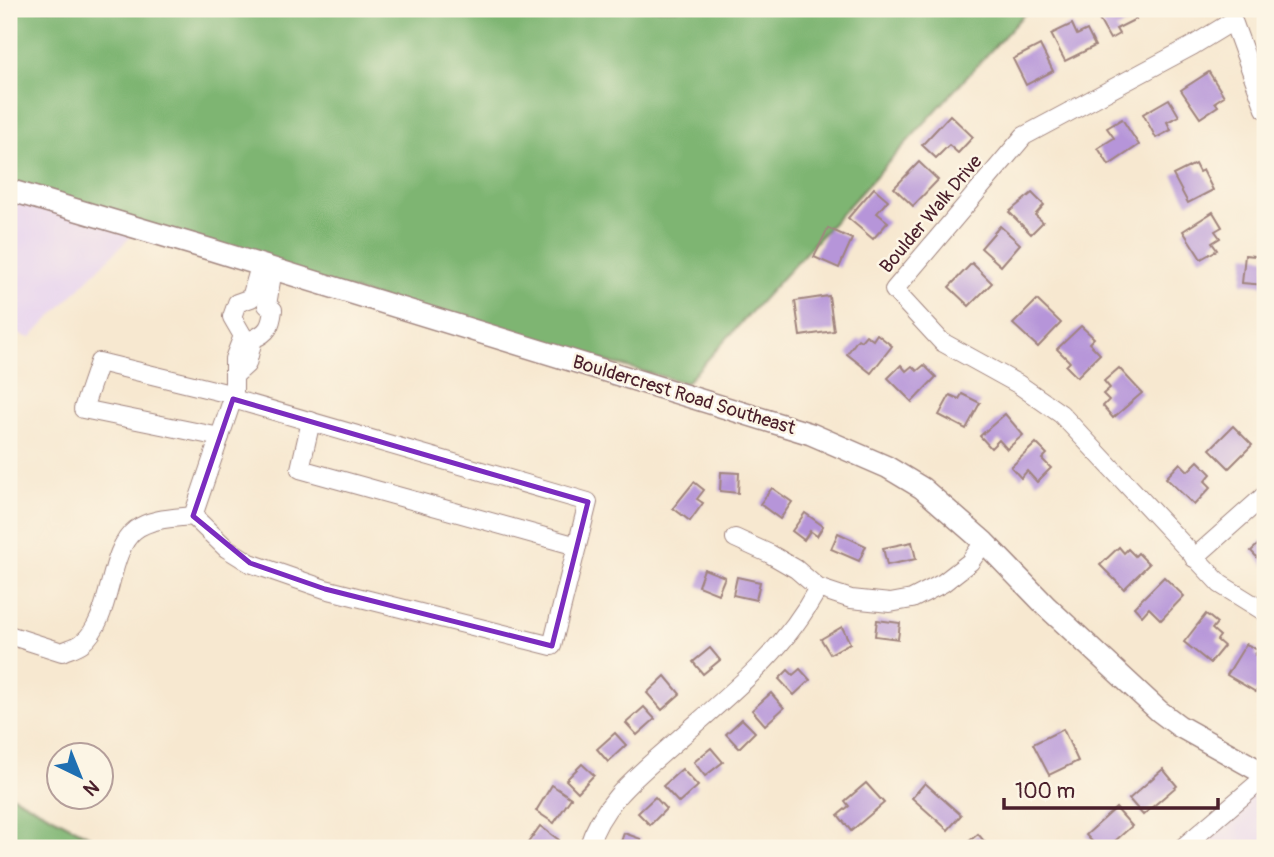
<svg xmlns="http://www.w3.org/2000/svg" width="1274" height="857" font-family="Pangolin,sans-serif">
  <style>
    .built { fill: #e6d2f0 }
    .forest { fill: #7eb572; stroke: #646a4e; stroke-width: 2 }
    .building { fill: #b695d9 }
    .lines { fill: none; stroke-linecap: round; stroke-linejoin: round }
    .minor-casing { stroke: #a0847e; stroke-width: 20 }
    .tertiary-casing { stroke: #a0847e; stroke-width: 24 }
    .minor { stroke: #fff; stroke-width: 18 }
    .tertiary { stroke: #fff; stroke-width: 21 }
    .marked { fill: none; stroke: #7b2cbf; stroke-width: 5; stroke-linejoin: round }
    .labels { text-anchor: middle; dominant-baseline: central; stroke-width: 5; stroke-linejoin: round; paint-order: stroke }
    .street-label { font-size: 19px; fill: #4a1f2b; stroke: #fcf5e5 }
  </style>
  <rect width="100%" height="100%" fill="#fcf5e5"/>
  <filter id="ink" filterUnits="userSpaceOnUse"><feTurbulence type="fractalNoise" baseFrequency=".0143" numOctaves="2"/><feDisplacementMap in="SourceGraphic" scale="14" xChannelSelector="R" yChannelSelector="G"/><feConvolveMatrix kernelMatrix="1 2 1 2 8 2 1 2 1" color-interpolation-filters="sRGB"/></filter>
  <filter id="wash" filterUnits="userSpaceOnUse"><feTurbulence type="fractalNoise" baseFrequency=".00686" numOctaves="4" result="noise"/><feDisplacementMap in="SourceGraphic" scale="28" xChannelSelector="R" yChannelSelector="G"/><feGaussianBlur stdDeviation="1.57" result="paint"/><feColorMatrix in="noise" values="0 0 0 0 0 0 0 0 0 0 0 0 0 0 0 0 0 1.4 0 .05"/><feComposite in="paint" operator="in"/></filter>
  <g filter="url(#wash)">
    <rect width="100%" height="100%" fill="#f7e8d0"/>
    <g class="built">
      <polygon points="9,192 137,230 30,338 9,331"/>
      <polygon points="1265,782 1265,848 1185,848"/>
    </g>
    <g class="forest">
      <polygon points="9,9 1029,9 686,383 523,339 9,192"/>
      <polygon points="9,794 112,848 9,848"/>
    </g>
    <g id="blocks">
      <g class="building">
        <polygon points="1093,9 1131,9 1136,19 1116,29 1119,34 1110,39"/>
        <polygon points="1072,24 1077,35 1087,30 1095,46 1065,61 1051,34"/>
        <polygon points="1040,45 1053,71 1026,85 1013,59"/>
        <polygon points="1209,72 1224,96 1215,102 1218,106 1200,118 1181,90"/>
        <polygon points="1169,99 1179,116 1167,122 1171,130 1156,138 1143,114"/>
        <polygon points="950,115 973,137 958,153 949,145 936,158 922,145"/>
        <polygon points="1122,119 1139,145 1109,165 1098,148 1114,138 1107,128"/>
        <polygon points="919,162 938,180 913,206 894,188"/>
        <polygon points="1195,164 1199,172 1203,170 1213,190 1188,203 1173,175"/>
        <polygon points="874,188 888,200 877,213 888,222 873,239 848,218"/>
        <polygon points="1032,193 1044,205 1035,215 1043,222 1031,234 1009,212"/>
        <polygon points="1213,212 1222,227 1215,231 1220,238 1212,243 1217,250 1201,259 1183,231"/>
        <polygon points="1000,226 1020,244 1001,266 981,248"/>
        <polygon points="828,228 852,239 839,268 814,257"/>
        <polygon points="1245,255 1265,257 1265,285 1242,283"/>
        <polygon points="972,263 992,283 969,306 949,287"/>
        <polygon points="829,296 834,331 800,336 795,301"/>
        <polygon points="1037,300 1061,323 1038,347 1013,324"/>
        <polygon points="1081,326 1094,338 1089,343 1100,354 1077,377 1066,366 1070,362 1057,349"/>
        <polygon points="877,334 892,346 871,373 847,354 858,339 861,341 866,335 873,340"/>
        <polygon points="901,365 906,371 912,366 917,371 924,365 936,377 912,402 888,378"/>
        <polygon points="1119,368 1142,393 1113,418 1103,406 1109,400 1103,394 1110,388 1104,381"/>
        <polygon points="962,394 980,403 966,429 939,415 950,395 959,399"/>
        <polygon points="1005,414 1023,435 1007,449 999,440 991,448 980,436"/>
        <polygon points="1233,426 1252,445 1229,468 1210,449"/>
        <polygon points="1036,443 1047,454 1042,459 1051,468 1037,482 1027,471 1021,478 1011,467"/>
        <polygon points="1198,461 1211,474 1205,481 1211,487 1194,505 1166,478 1180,463 1188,471"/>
        <polygon points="721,472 739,473 738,493 720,491"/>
        <polygon points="694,482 704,490 697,499 703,503 690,521 673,508"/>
        <polygon points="772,488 792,502 780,519 760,504"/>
        <polygon points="805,513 823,526 817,536 810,531 804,540 792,531"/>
        <polygon points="838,533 866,546 859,561 831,549"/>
        <polygon points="1265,538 1265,566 1251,551"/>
        <polygon points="912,542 916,559 887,565 883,548"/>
        <polygon points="1119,547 1124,553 1128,549 1135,556 1138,553 1149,564 1124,589 1100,565"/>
        <polygon points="704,569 725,577 718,594 698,586"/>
        <polygon points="737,577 760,582 756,600 733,595"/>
        <polygon points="1164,577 1184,596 1161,620 1149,608 1142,616 1134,607"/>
        <polygon points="1206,614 1217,623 1212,629 1220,636 1217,640 1224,646 1210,663 1184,642"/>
        <polygon points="877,620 900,623 898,639 875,636"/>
        <polygon points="842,627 850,643 830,654 821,639"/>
        <polygon points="1246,644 1258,650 1255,655 1265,661 1265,676 1256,692 1227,675"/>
        <polygon points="710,648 720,660 703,674 693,662"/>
        <polygon points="800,669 810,680 794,695 779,679 788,670 793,675"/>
        <polygon points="665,676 680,694 662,710 647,693"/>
        <polygon points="771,693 784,708 765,725 752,710"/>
        <polygon points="644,707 655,719 637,735 626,723"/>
        <polygon points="742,719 755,732 739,748 726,734"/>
        <polygon points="1063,729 1078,761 1049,775 1033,744"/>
        <polygon points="615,733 626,745 608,762 597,749"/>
        <polygon points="711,748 723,762 705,776 694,762"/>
        <polygon points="582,764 594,775 578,792 566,780"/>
        <polygon points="682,769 698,786 679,803 663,786"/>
        <polygon points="1163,769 1177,786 1143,815 1129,799"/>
        <polygon points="866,783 884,803 851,831 838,815 849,806 845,801"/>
        <polygon points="925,783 961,815 948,830 912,798"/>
        <polygon points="552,785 571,798 554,823 536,811"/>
        <polygon points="655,797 666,809 650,825 638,813"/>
        <polygon points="1116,808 1132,826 1107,848 1098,848 1086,835"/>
        <polygon points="540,826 559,840 553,848 525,847"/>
        <polygon points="624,833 641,839 637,848 619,848"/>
        <polygon points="978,834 990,848 961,848"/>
      </g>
    </g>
  </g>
  <g filter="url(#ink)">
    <use href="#blocks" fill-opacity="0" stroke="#a0847e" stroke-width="2"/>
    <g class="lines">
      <g class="minor-casing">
        <g id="minor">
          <polyline points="1265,109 1233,21 1192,46 1024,136 894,290 942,342 1018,384 1061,414 1220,584 1265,612"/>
          <path d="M 236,374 L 247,364 L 253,339 C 268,333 271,326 273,310 L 267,305 L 273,269"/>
          <polyline points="311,421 300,469 577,546"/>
          <polyline points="220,437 83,409 99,362 234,395"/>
          <polyline points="193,516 226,548 250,563 325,589 552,646 588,502 233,399"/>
          <polyline points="193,516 234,395 234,359 243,336 232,317 237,303 251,298 260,266"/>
          <polyline points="735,538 770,554 796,569 818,588 851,599 890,603 912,599 943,583 970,562 984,542"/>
          <polyline points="1194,558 1265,495"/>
          <path d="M 9,635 L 62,652 C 68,649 77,647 82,643 C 113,619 107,552 135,530 C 151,518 175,518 193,516"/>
          <path d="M 588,848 C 602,802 637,776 672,745 C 726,697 784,653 818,588"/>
          <polyline points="1182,848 1265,777"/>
        </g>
      </g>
      <g class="tertiary-casing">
        <polyline id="tertiary" points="9,190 212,250 811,434 887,467 922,488 984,542 1047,607 1159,711 1179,726 1265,774"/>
      </g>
      <use href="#minor" class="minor"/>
      <use href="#tertiary" class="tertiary"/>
    </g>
  </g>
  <path class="marked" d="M 233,399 L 588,502 L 552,646 L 325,589 L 250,563 L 193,516 Z"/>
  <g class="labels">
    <g class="street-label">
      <text transform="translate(931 214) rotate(-50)">Boulder Walk Drive</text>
      <text transform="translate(684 395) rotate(17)">Bouldercrest Road Southeast</text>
    </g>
  </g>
  <rect width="1274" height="857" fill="none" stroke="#fcf5e5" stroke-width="35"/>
  <g transform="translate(80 776) rotate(137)"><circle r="33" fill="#fcf5e5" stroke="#b59f9b" stroke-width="2"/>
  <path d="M0-5L12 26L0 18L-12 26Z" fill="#1f6fb2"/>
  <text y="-10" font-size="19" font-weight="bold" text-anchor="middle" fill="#4a1f2b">N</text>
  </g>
  <path d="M1004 798v10h214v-10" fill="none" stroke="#4a1f2b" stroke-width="3.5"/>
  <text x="1015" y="798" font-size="21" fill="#4a1f2b" stroke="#fcf5e5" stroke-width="5" paint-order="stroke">100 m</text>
</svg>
